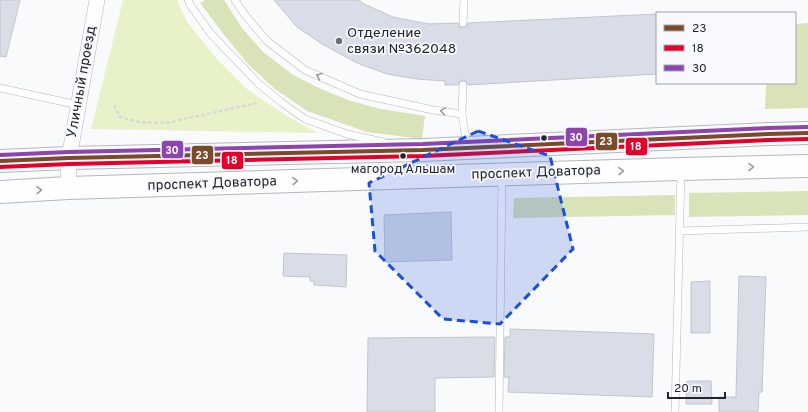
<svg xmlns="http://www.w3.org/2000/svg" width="808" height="412" font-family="Overpass,sans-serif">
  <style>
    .green { fill: #e8f2c8 }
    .forest { fill: #d9e3b8 }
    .building { fill: #d8dde8; stroke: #c3c6ca }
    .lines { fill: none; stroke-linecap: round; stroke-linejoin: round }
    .service-casing { stroke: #b5b7bc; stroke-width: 8 }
    .minor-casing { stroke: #b5b7bc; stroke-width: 16 }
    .primary-casing { stroke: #b5b7bc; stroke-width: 24 }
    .path { stroke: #d9dadc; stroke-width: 2.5; stroke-dasharray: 4 2; stroke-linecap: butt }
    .service { stroke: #fefeff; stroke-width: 7 }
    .minor { stroke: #fefeff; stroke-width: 15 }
    .primary { stroke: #fefeff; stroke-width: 22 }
    .bus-1-casing { stroke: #f7f9fd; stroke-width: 7 }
    .bus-2-casing { stroke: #f7f9fd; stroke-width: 7 }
    .bus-3-casing { stroke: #f7f9fd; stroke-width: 7 }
    .bus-1 { stroke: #7a4b2a; stroke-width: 4 }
    .bus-2 { stroke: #e4002b; stroke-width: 4 }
    .bus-3 { stroke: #8e44ad; stroke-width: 4 }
    .oneway { stroke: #9b9ca0 }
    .marked { fill: #1d4ed8; fill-opacity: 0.2; stroke: #1d4ed8; stroke-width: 3; stroke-dasharray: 8 5; stroke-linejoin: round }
    .poi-dot { fill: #6d7075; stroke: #f7f9fd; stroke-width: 1.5 }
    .bus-dot { fill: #22252c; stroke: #f7f9fd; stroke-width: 1.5 }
    .labels { text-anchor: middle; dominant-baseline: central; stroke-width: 3.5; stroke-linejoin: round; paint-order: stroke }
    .bus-label { font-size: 13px; fill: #22252c; stroke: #f7f9fd }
    .poi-label { font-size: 14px; fill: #22252c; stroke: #f7f9fd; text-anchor: start }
    .street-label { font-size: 14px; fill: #22252c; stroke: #f7f9fd }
    .line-badge { stroke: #f7f9fd; stroke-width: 1.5 }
    .badge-label { font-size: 11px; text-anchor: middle; font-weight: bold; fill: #fff }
  </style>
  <rect width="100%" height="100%" fill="#f8fafc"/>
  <polygon class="green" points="123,0 177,0 187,22 216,58 248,90 290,118 318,133 91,129"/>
  <g class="forest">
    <polygon points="205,0 224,0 242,28 263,52 293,75 321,89 351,101 381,109 425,116 422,139 367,132 307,111 275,89 248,64 225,36 200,3"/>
    <polygon points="808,23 808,108 765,109 766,83 795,83 795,24"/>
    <polygon points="808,191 808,215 689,217 689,193"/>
    <polygon points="675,195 675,215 513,218 514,198"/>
  </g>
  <g class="building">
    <polygon points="0,0 20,0 6,57 0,56"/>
    <polygon points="274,0 359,0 364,4 393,17 418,22 429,24 458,23 460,27 463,28 467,26 468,23 657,14 657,74 468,85 466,81 463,80 459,82 458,85 445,85 445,81 417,79 387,74 357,63 322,44 297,27"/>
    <polygon points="451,212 452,260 385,262 384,215"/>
    <polygon points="284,253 347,255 346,287 314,285 314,281 310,281 310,277 283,276"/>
    <polygon points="739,276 766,277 762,392 759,392 758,412 719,412 719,397 736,397"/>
    <polygon points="710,281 710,333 691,333 691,282"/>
    <polygon points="510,329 654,334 652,397 508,392 509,377 504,377 505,337 510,337"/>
    <polygon points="495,337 494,377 435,378 435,412 367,412 368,338"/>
    <polygon points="687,381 711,381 712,404 686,404"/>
  </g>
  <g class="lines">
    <g class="service-casing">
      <g id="service">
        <polyline points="188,0 191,6 211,34 259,84 281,102 305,119 347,134 383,142"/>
        <polyline points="235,0 245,15 267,41 305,70 360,94 433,110 462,114 467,146"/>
        <polyline points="463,23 464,0"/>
        <polyline points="0,88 78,105"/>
        <polyline points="462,114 463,85"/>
        <polyline points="679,231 808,227"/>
        <polyline points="499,412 502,177"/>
        <polyline points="675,412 681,171"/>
      </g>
    </g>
    <g class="minor-casing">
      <polyline id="minor" points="68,188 69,158 97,0"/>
    </g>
    <g class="primary-casing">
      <g id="primary">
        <polyline points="0,161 69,158 423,150 769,134 808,133"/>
        <polyline points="0,192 68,188 681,169 808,166"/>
      </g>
    </g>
    <polyline class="path" points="114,105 120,117 139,122 166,123 257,103"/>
    <use href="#service" class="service"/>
    <use href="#minor" class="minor"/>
    <use href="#primary" class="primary"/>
    <g class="bus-1-casing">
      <polyline id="bus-1" points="0,161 69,158 423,150 769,134 808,133"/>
    </g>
    <g class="bus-2-casing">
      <polyline id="bus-2" points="0,167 69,164 423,156 769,140 808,139"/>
    </g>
    <g class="bus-3-casing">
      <polyline id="bus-3" points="0,155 69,152 423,144 769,128 808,127"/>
    </g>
    <use href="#bus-1" class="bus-1"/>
    <use href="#bus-2" class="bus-2"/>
    <use href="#bus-3" class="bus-3"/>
  </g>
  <defs><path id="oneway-chevron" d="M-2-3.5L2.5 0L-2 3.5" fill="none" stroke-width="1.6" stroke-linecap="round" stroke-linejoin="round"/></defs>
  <g class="oneway">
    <use href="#oneway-chevron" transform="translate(319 76) rotate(-157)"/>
    <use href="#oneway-chevron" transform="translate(443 111) rotate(-171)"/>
    <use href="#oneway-chevron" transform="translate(751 167) rotate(-1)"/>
    <use href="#oneway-chevron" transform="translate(621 171) rotate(-2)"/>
    <use href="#oneway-chevron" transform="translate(295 181) rotate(-2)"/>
    <use href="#oneway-chevron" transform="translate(39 190) rotate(-3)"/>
  </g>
  <path class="marked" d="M 478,131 L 550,156 L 573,249 L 500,324 L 443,319 L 375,251 L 369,183 Z"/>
  <circle class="poi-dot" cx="339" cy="41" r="4"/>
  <g class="bus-dot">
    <circle cx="544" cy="138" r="3.5"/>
    <circle cx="403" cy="156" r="3.5"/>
  </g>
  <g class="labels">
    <g class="bus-label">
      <text x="403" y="170">магород Альшам</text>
    </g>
    <g class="poi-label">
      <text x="347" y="33">Отделение<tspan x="347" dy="16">связи №362048</tspan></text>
    </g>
    <g class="street-label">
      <text transform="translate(82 82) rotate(-80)">Уличный проезд</text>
      <text transform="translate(536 173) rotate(-2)">проспект Доватора</text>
      <text transform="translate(212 184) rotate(-2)">проспект Доватора</text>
    </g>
  </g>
  <g class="line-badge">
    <rect x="565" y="127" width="23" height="20" rx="4" fill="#8e44ad"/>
    <rect x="595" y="132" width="23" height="19" rx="4" fill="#7a4b2a"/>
    <rect x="625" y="137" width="23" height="19" rx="4" fill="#e4002b"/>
    <rect x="161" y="140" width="23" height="19" rx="4" fill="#8e44ad"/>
    <rect x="191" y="145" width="23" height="20" rx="4" fill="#7a4b2a"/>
    <rect x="221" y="151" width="23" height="19" rx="4" fill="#e4002b"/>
  </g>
  <g class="badge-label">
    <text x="576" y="141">30</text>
    <text x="606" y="145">23</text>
    <text x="636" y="150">18</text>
    <text x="172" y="154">30</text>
    <text x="202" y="159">23</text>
    <text x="232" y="164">18</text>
  </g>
  <rect x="656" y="12" width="140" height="72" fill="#f7f9fd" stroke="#a2a4a9"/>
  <rect x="664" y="25" width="20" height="6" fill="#7a4b2a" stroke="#a2a4a9"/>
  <text x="692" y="32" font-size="12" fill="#22252c">23</text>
  <rect x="664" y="45" width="20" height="6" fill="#e4002b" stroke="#a2a4a9"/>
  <text x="692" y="52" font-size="12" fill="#22252c">18</text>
  <rect x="664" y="65" width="20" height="6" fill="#8e44ad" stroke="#a2a4a9"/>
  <text x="692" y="72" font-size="12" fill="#22252c">30</text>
  <path d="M668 392v6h57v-6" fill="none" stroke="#22252c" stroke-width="2"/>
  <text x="674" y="392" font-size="12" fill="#22252c" stroke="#f7f9fd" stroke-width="3" paint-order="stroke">20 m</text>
</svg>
